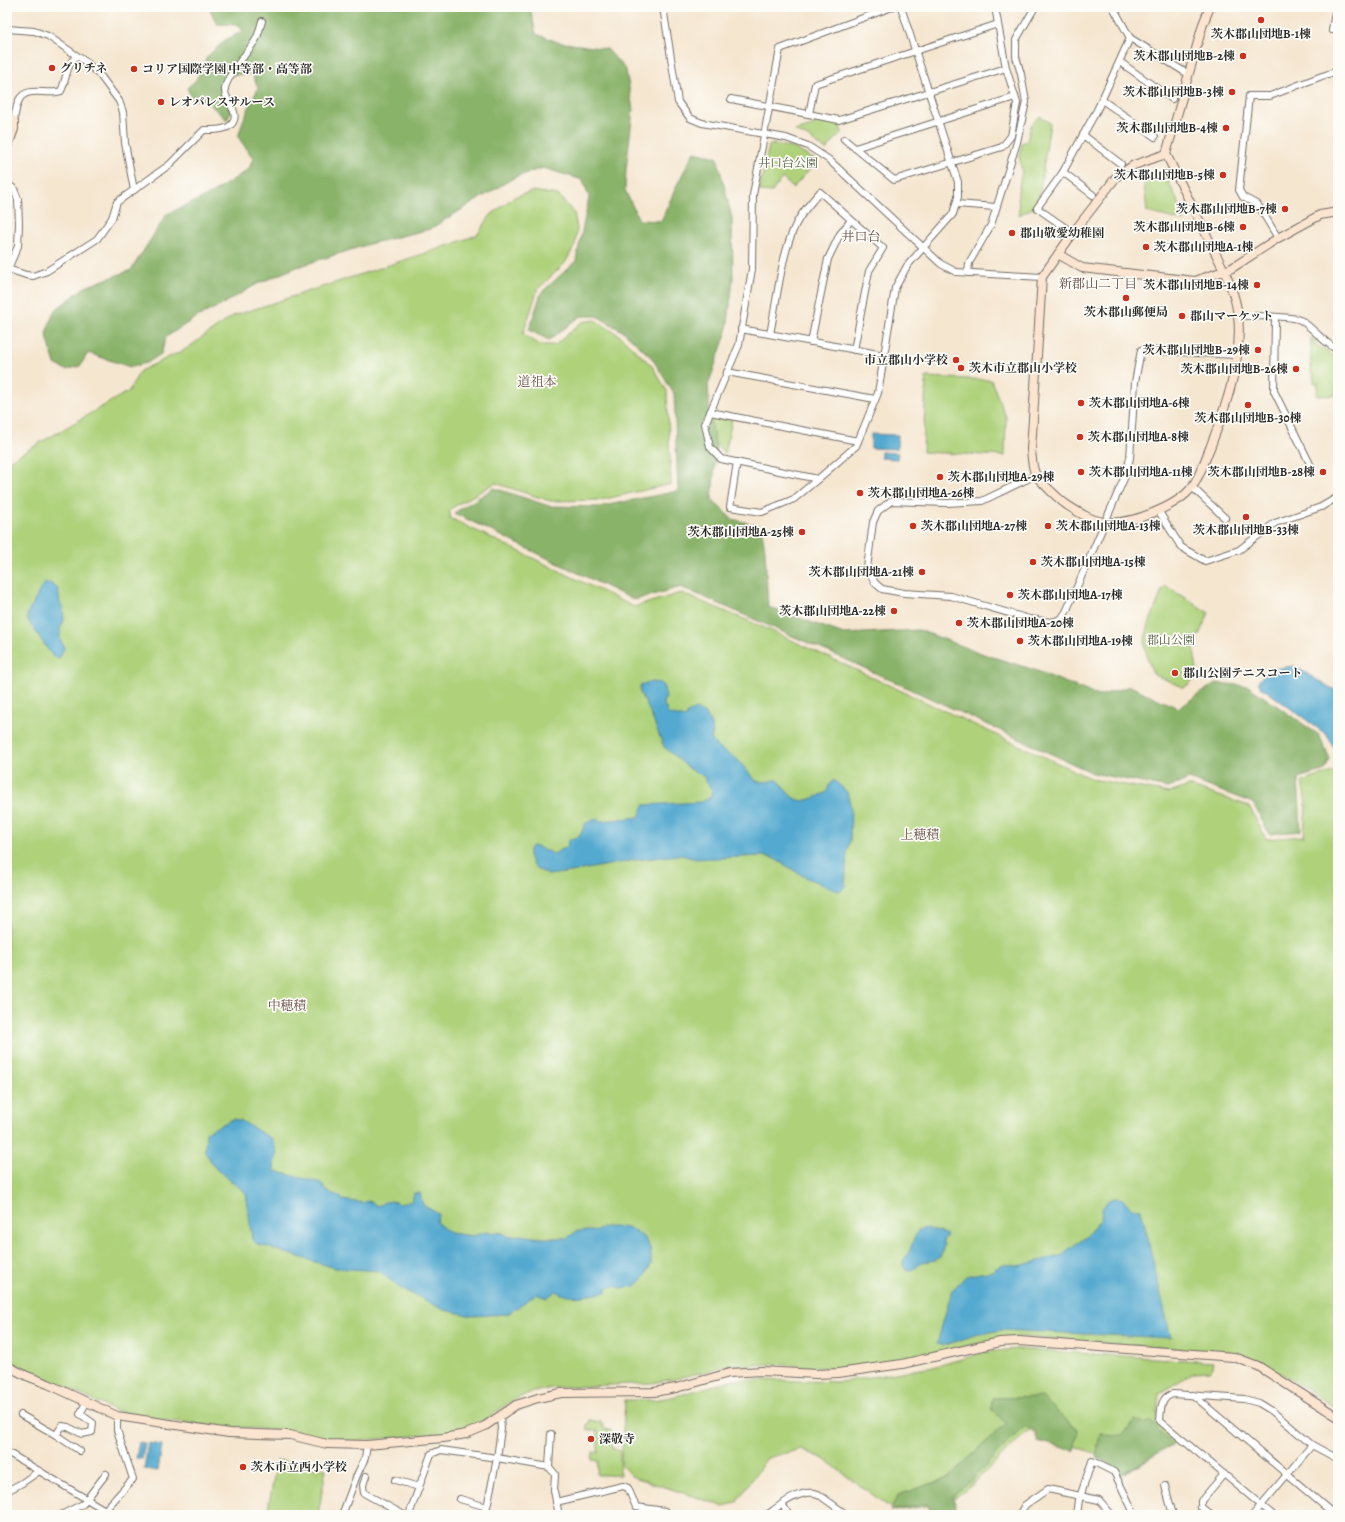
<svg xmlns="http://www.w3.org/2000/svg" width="1345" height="1522" font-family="Alegreya,'Noto Serif JP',serif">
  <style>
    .green { fill: #aed17a; stroke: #6c7e52 }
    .forest { fill: #8ab36a; stroke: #5a6f4a }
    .water { fill: #52a9cf; stroke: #3e6a7d }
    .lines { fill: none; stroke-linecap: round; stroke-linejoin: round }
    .street-casing { stroke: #726c65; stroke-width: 8 }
    .secondary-casing { stroke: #726c65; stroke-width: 10 }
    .street { stroke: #fff; stroke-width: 6 }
    .secondary { stroke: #fce5d0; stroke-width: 8 }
    .poi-dot { fill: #c8321e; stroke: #fdfcf7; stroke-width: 1.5 }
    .labels { text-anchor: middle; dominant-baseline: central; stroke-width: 3.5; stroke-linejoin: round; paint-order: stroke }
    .poi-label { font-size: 12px; font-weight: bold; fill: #2b2b2b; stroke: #fdfcf7; text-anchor: start }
    .park-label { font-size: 12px; fill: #525d43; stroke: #fdfcf7 }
    .neighbourhood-label { font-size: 13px; fill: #684e49; stroke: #fdfcf7 }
  </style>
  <rect width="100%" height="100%" fill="#fdfcf7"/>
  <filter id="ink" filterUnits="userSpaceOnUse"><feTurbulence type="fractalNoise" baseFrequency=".025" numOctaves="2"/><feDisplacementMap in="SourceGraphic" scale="8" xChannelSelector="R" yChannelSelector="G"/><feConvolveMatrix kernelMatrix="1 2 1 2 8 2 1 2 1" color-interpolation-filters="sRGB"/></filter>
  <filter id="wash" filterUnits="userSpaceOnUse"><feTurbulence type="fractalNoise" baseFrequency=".012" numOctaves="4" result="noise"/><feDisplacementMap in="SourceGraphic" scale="16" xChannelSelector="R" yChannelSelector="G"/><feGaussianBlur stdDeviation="0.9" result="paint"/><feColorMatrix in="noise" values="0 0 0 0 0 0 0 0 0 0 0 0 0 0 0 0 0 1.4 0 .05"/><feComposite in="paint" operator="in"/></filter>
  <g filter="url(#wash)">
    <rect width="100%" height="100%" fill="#f5e6d0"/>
    <g class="green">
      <polygon points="1040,116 1050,123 1039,197 1035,207 1019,215 1018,192 1022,171 1019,156 1022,143 1027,141 1031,125"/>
      <polygon points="815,118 839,123 842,132 826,150 808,137 795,131 813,126"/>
      <polygon points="773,144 793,148 817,161 793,188 782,178 772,192 759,191 769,146"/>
      <polygon points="1152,173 1161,175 1167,178 1184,215 1183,221 1147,212 1143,175"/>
      <polygon points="533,191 558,195 574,213 577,229 575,245 565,263 538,289 523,334 540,345 555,345 582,322 595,320 619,335 652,366 667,391 671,484 601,500 550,501 495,483 450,509 450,518 634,607 681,593 763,627 1092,779 1169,793 1189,786 1249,806 1266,839 1304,836 1306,804 1302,782 1338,770 1338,1409 1260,1361 1237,1353 1025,1337 1003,1338 902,1360 838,1369 774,1364 728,1366 675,1379 651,1383 552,1388 529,1393 508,1403 486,1420 468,1427 449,1433 352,1441 329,1439 296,1431 214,1426 162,1420 118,1412 7,1360 7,462 129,391 140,371 186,349 233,316 441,248 477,235 491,215 514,197"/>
      <polygon points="1311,338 1316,342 1315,344 1338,359 1338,395 1317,396 1318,383 1314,383 1313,373 1311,373"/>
      <polygon points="926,377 991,380 1006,417 1005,456 923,452"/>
      <polygon points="715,416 732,419 725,454 712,440 709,420"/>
      <path d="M 1166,586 L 1209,613 L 1197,639 L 1194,651 L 1198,676 L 1184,688 L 1153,674 C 1150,664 1145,654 1145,644 C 1144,631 1158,603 1162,590 Z"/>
      <polygon points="1017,1349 1213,1362 1211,1371 1194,1372 1159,1394 1156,1421 1174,1443 1124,1474 1106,1457 1029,1430 964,1492 946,1503 895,1511 822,1458 801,1449 767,1458 736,1503 723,1506 631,1476 621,1464 625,1400 654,1400 676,1396 733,1380 762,1380 840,1382 933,1367 986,1352"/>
      <polygon points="590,1420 601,1422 601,1425 604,1425 604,1429 611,1430 612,1432 612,1448 620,1451 620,1475 597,1475 598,1461 592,1460 593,1452 598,1453 598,1431 587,1430 587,1425"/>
      <polygon points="277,1460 326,1469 318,1515 267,1515"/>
    </g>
    <g class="forest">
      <polygon points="209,7 530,7 536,34 558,42 607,49 626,70 633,110 626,169 625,190 639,220 661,221 677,185 694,152 717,157 732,218 733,279 727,331 708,385 710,416 716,448 712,500 732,519 761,526 765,549 768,607 844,634 919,630 989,656 1032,669 1099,696 1130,686 1178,708 1216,683 1248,686 1319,735 1330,759 1325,770 1298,778 1301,831 1269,834 1253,803 1189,779 1168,788 1093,773 849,661 681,587 634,600 454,513 494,488 549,506 598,507 678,491 674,394 652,358 624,332 597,316 581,316 549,340 529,330 541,293 576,261 589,197 583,180 543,168 515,177 430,229 369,244 297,267 257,284 223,304 197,317 166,337 161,354 147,363 130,367 88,353 80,366 66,370 55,364 46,333 54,311 85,287 131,270 167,214 211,194 249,169 253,158 238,137 243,121 258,88 252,74 229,75 223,85 233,105 227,120 205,100 193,100 187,88 196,80 207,57 225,40 244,31 236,25 217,24"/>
      <path d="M 1042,1397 L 1078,1431 L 1074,1451 L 1038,1441 L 1034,1429 L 1024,1427 C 1000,1448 978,1478 953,1496 L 958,1515 L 931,1515 L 928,1504 L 890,1511 L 898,1495 L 948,1478 L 1006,1423 L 991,1409 L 992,1398 Z"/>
      <polygon points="1135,1420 1144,1424 1151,1421 1172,1445 1120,1475 1105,1461 1096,1457 1100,1434 1123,1435"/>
    </g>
    <g class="water">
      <polygon points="871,434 898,435 897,449 871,448"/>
      <polygon points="881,452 898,453 897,459 881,458"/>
      <path d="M 45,583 L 50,583 L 58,589 L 60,603 L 63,607 L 64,620 L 60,629 L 60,639 L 64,647 L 61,656 L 58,658 L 53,657 L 27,619 C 27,610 30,611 33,604 C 37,596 39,590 45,583 Z"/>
      <path d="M 1294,666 L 1331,688 L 1338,690 L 1338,755 L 1327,735 L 1261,687 L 1258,682 C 1267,668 1279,668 1294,666 Z"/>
      <path d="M 653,682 L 661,683 L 664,688 L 666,698 L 663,702 L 668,714 L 686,718 L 687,713 L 696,709 L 707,715 L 713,731 L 711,739 L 717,747 L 737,759 L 756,781 L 766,782 L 774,780 L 779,780 C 795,806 802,804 827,792 L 829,785 L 834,780 L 847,792 L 851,807 L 850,841 L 847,853 L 845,887 L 841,891 L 836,890 L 807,878 L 773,858 L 762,856 L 696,859 L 681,855 L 635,860 L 571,872 L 548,875 L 533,866 L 529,856 L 529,849 L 533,846 L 538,847 L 553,854 L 567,847 L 568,841 L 580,836 L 585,824 L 595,819 L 602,821 L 639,817 L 644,805 L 701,802 L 710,798 L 712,790 L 703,776 L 690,769 L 664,747 L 649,710 L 640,693 L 640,686 L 646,683 Z"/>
      <path d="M 233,1119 L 240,1120 L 272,1139 L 277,1152 L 274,1164 L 275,1171 L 321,1183 L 327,1192 L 340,1196 L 342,1200 L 364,1203 L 366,1201 L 372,1202 L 377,1206 L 385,1202 L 393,1201 L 400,1204 L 412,1201 L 414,1193 L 420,1193 L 423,1205 L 439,1214 L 436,1222 L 450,1233 L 473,1236 L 486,1232 L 503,1233 L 509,1237 L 519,1235 L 542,1238 L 567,1238 L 577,1231 L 593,1231 L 605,1227 L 622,1227 L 636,1231 L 645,1239 L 651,1250 L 651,1264 L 645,1277 L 636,1286 L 621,1288 L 615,1286 L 606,1288 L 606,1292 C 590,1295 570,1301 556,1291 L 546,1298 L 536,1294 L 508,1314 L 472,1316 L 444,1310 L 419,1297 L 401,1289 L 379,1271 L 335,1268 L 257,1244 L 252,1239 L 246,1193 L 216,1169 L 205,1152 L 206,1132 Z"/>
      <polygon points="1115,1198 1123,1199 1131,1208 1141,1209 1171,1338 1001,1330 975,1335 943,1346 937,1344 952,1290 966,1276 992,1271 1003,1264 1017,1266 1060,1256 1087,1235 1101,1219 1102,1209 1108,1200"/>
      <path d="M 927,1228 L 947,1235 L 943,1241 L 944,1245 L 941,1256 L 936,1260 L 922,1262 L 913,1270 L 906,1270 L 903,1265 L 903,1260 C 912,1251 912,1240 918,1230 Z"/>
      <polygon points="139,1442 145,1443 142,1459 136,1458"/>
      <polygon points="148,1443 162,1445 158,1471 144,1469"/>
    </g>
  </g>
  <g filter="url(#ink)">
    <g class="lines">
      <g class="street-casing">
        <g id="street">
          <polyline points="663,7 678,102 690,118 702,123 786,138 808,146 828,159 941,264 956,272 1042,277"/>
          <polyline points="892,7 780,49 753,195 752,269 739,345 705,424 710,447 721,459 818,479 856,446 878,393 895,288 907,266 953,214 958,197 958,182 901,7"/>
          <polyline points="1113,7 1130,38 1188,74"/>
          <polyline points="1336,7 1332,30 1338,29"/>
          <polyline points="7,29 34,31 48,36 86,62 99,74 119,101 123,112 125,143 134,190"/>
          <polyline points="1120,62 1172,99"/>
          <polyline points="731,99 839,120 1006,68"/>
          <polyline points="1102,100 1155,137"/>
          <polyline points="809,114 815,84 998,24"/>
          <path d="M 14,121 C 15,115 16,106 19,100 C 27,85 48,96 61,91 C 67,78 65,68 76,56"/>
          <polyline points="1083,135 1121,164"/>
          <polyline points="844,139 894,180 1002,147 1011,136 1017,103 1006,68 995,7"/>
          <polyline points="855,148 1015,97"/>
          <polyline points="1063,172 1093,195"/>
          <polyline points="7,183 14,189 18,199 19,224 18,246 7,271"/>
          <polyline points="956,204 996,207"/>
          <polyline points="1073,233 1037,208 1063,172 1083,135 1097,110 1130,38"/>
          <polyline points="1278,238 1258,205 1243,197 1239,190 1249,96 1270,96 1322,76 1338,71"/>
          <path d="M 8,269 L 26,275 L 33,276 L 47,271 L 97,239 L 112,218 L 117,202 L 169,165 L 204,130 C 213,130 231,131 234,120 C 238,109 223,99 225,88 C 228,74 247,53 255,41 C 259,35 260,27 262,21"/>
          <polyline points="968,273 969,263 991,225 1017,142 1026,102 1021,74 1016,57 1016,40 1035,7"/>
          <path d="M 1238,316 C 1251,316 1294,315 1302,321 C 1315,330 1324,343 1338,350"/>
          <polyline points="1275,317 1274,391 1311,466"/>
          <polyline points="741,329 884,355"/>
          <path d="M 770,334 C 777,301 781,254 796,224 C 802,212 811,202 820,192 L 883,248 L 869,271 L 854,350"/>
          <polyline points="811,342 828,259 840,234 851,220"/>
          <polyline points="727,372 875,399"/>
          <polyline points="710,412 858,441"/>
          <polyline points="737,462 730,507 762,512 794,499 818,479"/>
          <polyline points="1036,475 982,501 947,503 891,501 878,511 873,522 867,568 875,583 882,589 904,593 951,596 1029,619 1051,622 1061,619 1066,612 1126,474 1130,458 1135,382 1141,350 1236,355"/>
          <polyline points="1192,487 1225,518"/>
          <polyline points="1158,510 1181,547 1205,561 1239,550 1275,523 1321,507 1338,497"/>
          <polyline points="1193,1395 1335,1515"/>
          <polyline points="21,1415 56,1435 80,1451"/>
          <polyline points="500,1416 501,1429 497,1458 549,1467 555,1474 554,1491 559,1515"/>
          <polyline points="56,1435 62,1426 68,1427 82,1434 92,1432 93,1423 80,1414 86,1403"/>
          <polyline points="7,1452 105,1510"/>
          <polyline points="549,1467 551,1434"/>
          <polyline points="366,1476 363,1485 364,1493 404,1515"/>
          <polyline points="395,1480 419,1487"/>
          <polyline points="1165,1486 1173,1515"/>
          <polyline points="7,1491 22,1483 39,1471"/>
          <polyline points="460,1499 487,1507"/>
          <polyline points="556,1502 623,1486 628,1488 636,1507 665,1511 666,1515"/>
          <polyline points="782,1504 789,1515"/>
          <polyline points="61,1515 83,1504 106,1474"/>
          <polyline points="110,1515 105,1510 133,1479 117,1430 117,1416"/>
          <polyline points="342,1515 357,1475 365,1458 367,1445"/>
          <polyline points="409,1515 431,1454 441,1450 497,1458 487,1507 483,1515"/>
          <path d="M 767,1515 C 780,1505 801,1488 818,1494 L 847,1515"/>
          <polyline points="1019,1515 1025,1505 1048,1489 1099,1500 1112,1515"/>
          <polyline points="1077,1515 1079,1500 1092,1461 1114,1472 1135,1515"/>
          <polyline points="1211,1515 1201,1507 1201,1501 1224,1474"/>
          <polyline points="1253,1515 1312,1445"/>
          <path d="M 1273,1515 L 1160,1421 C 1161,1410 1160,1397 1173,1394 L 1244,1399 L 1259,1403 L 1272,1411 L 1312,1445 L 1338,1459"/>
        </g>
      </g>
      <g class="secondary-casing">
        <g id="secondary">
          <polyline points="7,116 14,121 14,129 7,149"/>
          <path d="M 1166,154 L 1134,165 L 1117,176 L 1073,233 L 1042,277 L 1031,450 C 1032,458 1032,466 1035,473 C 1038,480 1061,501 1067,505 C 1078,512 1092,521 1105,522 C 1129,526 1178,506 1192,487 C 1200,476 1205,460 1210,448 C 1225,409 1243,359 1238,316 C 1235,288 1220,263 1208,238 C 1194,210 1180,182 1166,154 L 1203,24 L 1210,7"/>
          <polyline points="1058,254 1082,268 1195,281 1232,268 1278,238 1320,215 1338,212"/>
          <polyline points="7,1366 27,1376 48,1384 117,1416 229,1433 290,1435 327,1444 367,1445 443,1438 466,1434 485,1426 516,1405 538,1398 561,1393 654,1392 676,1388 729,1373 762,1371 816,1374 838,1373 902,1364 1000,1342 1019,1341 1234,1357 1258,1366 1338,1417"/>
        </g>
      </g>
      <use href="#street" class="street"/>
      <use href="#secondary" class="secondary"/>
    </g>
  </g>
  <g class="poi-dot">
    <circle cx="1261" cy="20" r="4"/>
    <circle cx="1243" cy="56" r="4"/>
    <circle cx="52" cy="68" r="4"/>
    <circle cx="134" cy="69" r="4"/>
    <circle cx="1232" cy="92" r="4"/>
    <circle cx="161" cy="102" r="4"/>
    <circle cx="1226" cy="128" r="4"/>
    <circle cx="1223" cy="175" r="4"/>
    <circle cx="1285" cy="209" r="4"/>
    <circle cx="1243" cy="227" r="4"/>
    <circle cx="1012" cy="233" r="4"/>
    <circle cx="1146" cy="247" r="4"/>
    <circle cx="1257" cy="285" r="4"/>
    <circle cx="1126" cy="298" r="4"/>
    <circle cx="1182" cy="316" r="4"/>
    <circle cx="1258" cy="350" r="4"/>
    <circle cx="956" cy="360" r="4"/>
    <circle cx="961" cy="368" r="4"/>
    <circle cx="1296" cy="369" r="4"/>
    <circle cx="1081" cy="403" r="4"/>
    <circle cx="1248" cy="405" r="4"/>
    <circle cx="1080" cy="437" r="4"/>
    <circle cx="1081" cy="472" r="4"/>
    <circle cx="1323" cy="472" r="4"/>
    <circle cx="940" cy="477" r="4"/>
    <circle cx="860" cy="493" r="4"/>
    <circle cx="1246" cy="517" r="4"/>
    <circle cx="913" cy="526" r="4"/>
    <circle cx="1048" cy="526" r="4"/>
    <circle cx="802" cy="532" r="4"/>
    <circle cx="1033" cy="562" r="4"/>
    <circle cx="922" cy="572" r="4"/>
    <circle cx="1010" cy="595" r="4"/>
    <circle cx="894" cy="611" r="4"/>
    <circle cx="959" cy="623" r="4"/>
    <circle cx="1020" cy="641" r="4"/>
    <circle cx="1175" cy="673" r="4"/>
    <circle cx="591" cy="1439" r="4"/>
    <circle cx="243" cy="1467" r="4"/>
  </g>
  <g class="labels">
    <g class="poi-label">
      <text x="1261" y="34" text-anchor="middle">茨木郡山団地B-1棟</text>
      <text x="1235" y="56" text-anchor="end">茨木郡山団地B-2棟</text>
      <text x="60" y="68">グリチネ</text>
      <text x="142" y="69">コリア国際学園 中等部・高等部</text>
      <text x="1224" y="92" text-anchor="end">茨木郡山団地B-3棟</text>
      <text x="169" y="102">レオパレスサルース</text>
      <text x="1218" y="128" text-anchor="end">茨木郡山団地B-4棟</text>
      <text x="1215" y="175" text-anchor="end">茨木郡山団地B-5棟</text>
      <text x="1277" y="209" text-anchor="end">茨木郡山団地B-7棟</text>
      <text x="1235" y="227" text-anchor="end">茨木郡山団地B-6棟</text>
      <text x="1020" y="233">郡山敬愛幼稚園</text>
      <text x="1154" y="247">茨木郡山団地A-1棟</text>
      <text x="1249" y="285" text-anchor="end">茨木郡山団地B-14棟</text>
      <text x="1126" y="312" text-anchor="middle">茨木郡山郵便局</text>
      <text x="1190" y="316">郡山マーケット</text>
      <text x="1250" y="350" text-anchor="end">茨木郡山団地B-29棟</text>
      <text x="948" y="360" text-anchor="end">市立郡山小学校</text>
      <text x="969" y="368">茨木市立郡山小学校</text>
      <text x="1288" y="369" text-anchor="end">茨木郡山団地B-26棟</text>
      <text x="1089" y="403">茨木郡山団地A-6棟</text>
      <text x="1248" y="418" text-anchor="middle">茨木郡山団地B-30棟</text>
      <text x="1088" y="437">茨木郡山団地A-8棟</text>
      <text x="1089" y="472">茨木郡山団地A-11棟</text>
      <text x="1315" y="472" text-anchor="end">茨木郡山団地B-28棟</text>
      <text x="948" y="477">茨木郡山団地A-29棟</text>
      <text x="868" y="493">茨木郡山団地A-26棟</text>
      <text x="921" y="526">茨木郡山団地A-27棟</text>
      <text x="1056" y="526">茨木郡山団地A-13棟</text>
      <text x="1246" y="530" text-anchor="middle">茨木郡山団地B-33棟</text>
      <text x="794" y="532" text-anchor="end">茨木郡山団地A-25棟</text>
      <text x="1041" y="562">茨木郡山団地A-15棟</text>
      <text x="914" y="572" text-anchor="end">茨木郡山団地A-21棟</text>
      <text x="1018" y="595">茨木郡山団地A-17棟</text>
      <text x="886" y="611" text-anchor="end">茨木郡山団地A-22棟</text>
      <text x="967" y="623">茨木郡山団地A-20棟</text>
      <text x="1028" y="641">茨木郡山団地A-19棟</text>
      <text x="1183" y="673">郡山公園テニスコート</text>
      <text x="599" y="1439">深敬寺</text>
      <text x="251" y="1467">茨木市立西小学校</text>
    </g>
    <g class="park-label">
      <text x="788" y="163">井口台公園</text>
      <text x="1171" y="640">郡山公園</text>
    </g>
    <g class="neighbourhood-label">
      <text x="861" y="236">井口台</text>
      <text x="1098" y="283">新郡山二丁目</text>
      <text x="537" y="381">道祖本</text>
      <text x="920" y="834">上穂積</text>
      <text x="287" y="1005">中穂積</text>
    </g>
  </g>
  <rect width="1345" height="1522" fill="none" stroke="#fdfcf7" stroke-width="24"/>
</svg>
